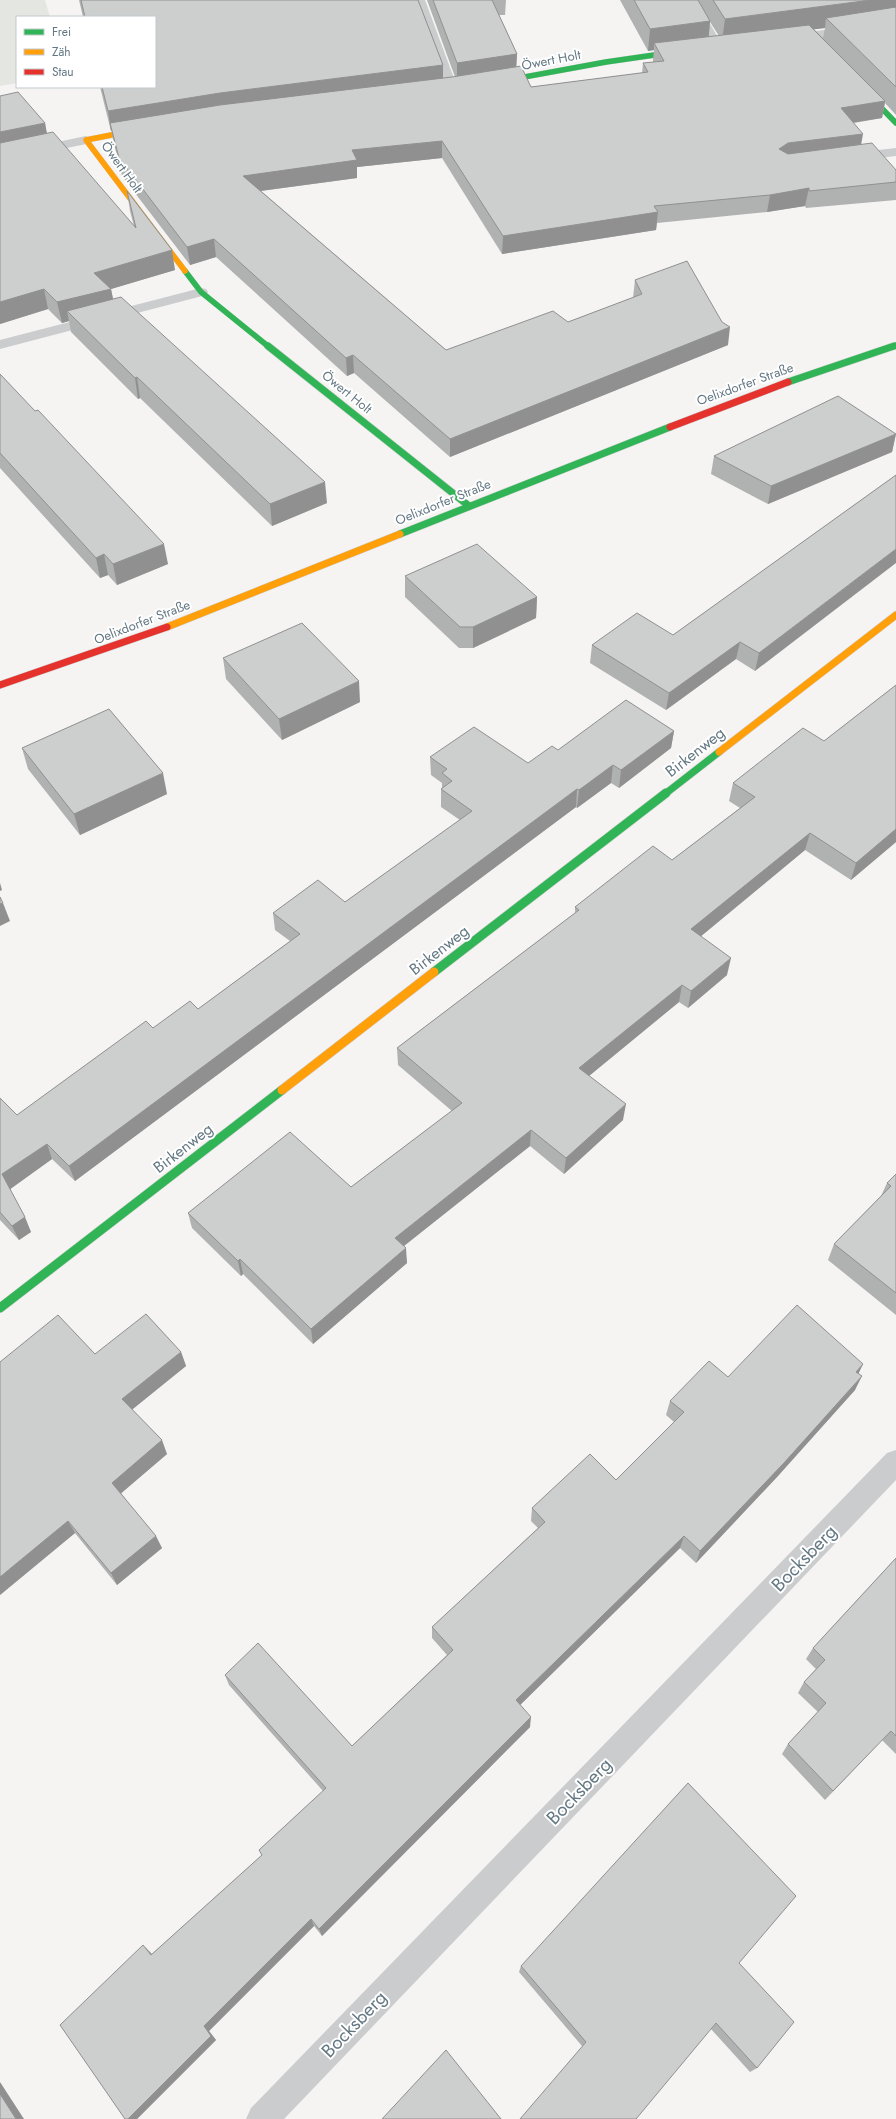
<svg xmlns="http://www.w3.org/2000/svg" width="896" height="2119" font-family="Jost,sans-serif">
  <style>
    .green { fill: #e4e7e1 }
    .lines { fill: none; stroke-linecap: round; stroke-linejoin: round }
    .fast-far2-casing { stroke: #d0d1d2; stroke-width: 6 }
    .fast-far1-casing { stroke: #d0d1d2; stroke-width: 8 }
    .fast-casing { stroke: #d0d1d2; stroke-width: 10 }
    .slow-far2-casing { stroke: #d0d1d2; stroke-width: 6 }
    .slow-far1-casing { stroke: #d0d1d2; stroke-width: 8 }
    .slow-casing { stroke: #d0d1d2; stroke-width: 10 }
    .jam-casing { stroke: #d0d1d2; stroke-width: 8 }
    .lane { fill: #cacccd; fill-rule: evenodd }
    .street { fill: #cacccd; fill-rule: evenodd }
    .fast-far2 { stroke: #30b455; stroke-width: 5.5 }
    .fast-far1 { stroke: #30b455; stroke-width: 7 }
    .fast { stroke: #30b455; stroke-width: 9 }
    .slow-far2 { stroke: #ff9f0a; stroke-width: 5.5 }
    .slow-far1 { stroke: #ff9f0a; stroke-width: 7 }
    .slow { stroke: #ff9f0a; stroke-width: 9 }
    .jam { stroke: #e5322d; stroke-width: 7 }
    .wall { fill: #b0b1b1; fill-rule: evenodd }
    .shaded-wall { fill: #909090 }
    .building { fill: #cdcece; stroke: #909090 }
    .labels { text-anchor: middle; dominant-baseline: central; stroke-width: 4; stroke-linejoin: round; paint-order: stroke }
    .far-street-label { font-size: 13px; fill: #647883; stroke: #fff }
    .street-label { font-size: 16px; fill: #647883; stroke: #fff }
    .near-street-label { font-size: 19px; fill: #647883; stroke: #fff }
  </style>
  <rect width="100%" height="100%" fill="#f5f4f3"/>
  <polygon class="green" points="0,0 45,0 50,17 17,17 17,83 0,86"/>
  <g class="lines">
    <g class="fast-far2-casing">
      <g id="fast-far2">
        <polyline points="497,82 606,62 682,51"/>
        <polyline points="862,88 896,123"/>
        <polyline points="185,271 201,292 269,347"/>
        <polyline points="892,347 896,345"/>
      </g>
    </g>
    <g class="fast-far1-casing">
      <g id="fast-far1">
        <polyline points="268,346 469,506"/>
        <polyline points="788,382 894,346"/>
        <polyline points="400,534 670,427"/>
        <polyline points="665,794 719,752"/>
      </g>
    </g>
    <g class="fast-casing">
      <g id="fast">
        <polyline points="434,972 666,793"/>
        <polyline points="0,1308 282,1090"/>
      </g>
    </g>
    <g class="slow-far2-casing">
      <polyline id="slow-far2" points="142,129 86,140 185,271"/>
    </g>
    <g class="slow-far1-casing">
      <g id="slow-far1">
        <polyline points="167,627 400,534"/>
        <polyline points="719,752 896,615"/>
      </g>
    </g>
    <g class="slow-casing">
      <polyline id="slow" points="282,1090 434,972"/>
    </g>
    <g class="jam-casing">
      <g id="jam">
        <polyline points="670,427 788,382"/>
        <polyline points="0,685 167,627"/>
      </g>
    </g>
    <polygon class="lane" points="896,148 896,156 852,161 845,157 852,153"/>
    <g class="street">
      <polygon points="413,0 425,0 458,89 456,92 452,93 446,89"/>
      <polygon points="684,0 696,0 723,46 721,49 713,49"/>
      <polygon points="896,19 896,27 810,40 804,36 810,32"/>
      <polygon points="86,136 92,140 91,143 0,162 0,154"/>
      <polygon points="201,288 206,289 208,292 206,295 0,349 0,340"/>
      <polygon points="896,1450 896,1480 284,2119 246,2119 251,2108 887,1453"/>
    </g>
    <use href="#fast-far2" class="fast-far2"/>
    <use href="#fast-far1" class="fast-far1"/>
    <use href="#fast" class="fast"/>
    <use href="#slow-far2" class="slow-far2"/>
    <use href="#slow-far1" class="slow-far1"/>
    <use href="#slow" class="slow"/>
    <use href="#jam" class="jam"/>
  </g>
  <g class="wall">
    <path d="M 79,0 L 418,0 L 443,65 L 443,78 L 455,77 L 427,0 L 506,0 L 505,15 L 499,15 L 517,54 L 516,67 L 531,87 L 642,73 L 643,63 L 653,62 L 653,60 L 654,50 L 648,51 L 620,0 L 896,0 L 896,115 L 885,103 L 882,118 L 854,123 L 861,145 L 896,170 L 896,200 L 806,208 L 805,206 L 767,212 L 657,223 L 656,230 L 502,254 L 442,158 L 357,167 L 357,178 L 261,191 L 446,350 L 568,322 L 633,298 L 635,280 L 728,345 L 450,457 L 354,373 L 347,376 L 216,257 L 190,265 L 122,176 L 113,140 L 112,130 L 111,131 L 100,87 L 155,87 L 155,17 L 83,17 ZM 710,22 L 719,36 L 709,37 ZM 825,28 L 823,38 L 814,29 Z"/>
    <polygon points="45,123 47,133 134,226 130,211 127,191 175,270 111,289 113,299 327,503 272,526 140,398 138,399 71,332 69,321 62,323 48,309 0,324"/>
    <polygon points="0,374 168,564 117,585 108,575 100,578 0,468"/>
    <polygon points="896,433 892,452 768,504 711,474 714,456"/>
    <polygon points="896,475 755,671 736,659 666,710 590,663 592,645 673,635"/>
    <polygon points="405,576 537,597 536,618 473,648 459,648 405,597"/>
    <polygon points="223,658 360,702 282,740 226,679"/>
    <polygon points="896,685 896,842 851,880 805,850 701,936 727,975 688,1008 679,1002 589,1076 623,1120 564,1174 530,1146 404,1246 407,1263 313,1344 243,1274 241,1276 192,1228 188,1213 351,1187 452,1111 398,1065 397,1048 575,913 575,907 672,860 740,808 729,801 733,783 824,741"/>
    <polygon points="674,731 671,748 619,788 611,783 577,808 576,807 75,1181 52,1159 10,1189 31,1232 19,1240 0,1220 0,1098 17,1115 153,1028 198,1009 290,941 275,930 273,913 345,902 460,820 441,807 441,789 442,788 442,783 431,775 430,757 528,763 558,750"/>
    <polygon points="22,748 167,794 80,835 28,769"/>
    <polygon points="896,1174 896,1315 828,1260 834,1244 881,1196 887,1183"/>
    <polygon points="181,1352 186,1366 132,1409 167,1454 121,1493 162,1548 117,1585 75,1533 0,1595 95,1354"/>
    <polygon points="863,1364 858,1373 855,1390 777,1477 696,1563 680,1548 520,1705 530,1727 322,1936 314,1926 209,2031 216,2040 137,2119 149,1951 152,1954 262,1855 259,1850 323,1791 229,1685 225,1675 352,1746 447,1655 432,1638 432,1627 538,1528 531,1521 532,1508 616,1480 674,1422 666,1415 670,1401 728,1377"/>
    <polygon points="896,1558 896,1754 882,1740 825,1800 782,1754 788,1744 818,1712 798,1693 804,1682 816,1669 806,1659 813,1648"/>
    <polygon points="739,1963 757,2068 750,2072 711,2029 582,2046 519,1972 521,1966"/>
  </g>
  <g class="shaded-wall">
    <polygon points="871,0 896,0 896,18 826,18 825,28 722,41 725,19"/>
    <polygon points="710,21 708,43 654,43 654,50 648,51 650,29"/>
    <polygon points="517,54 516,73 457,82 457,63"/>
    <polygon points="443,65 443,84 110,123 112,130 111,131 108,111 220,93"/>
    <polygon points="885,101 882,118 837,125 841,108"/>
    <polygon points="45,123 48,142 0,152 0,132"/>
    <polygon points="863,134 860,151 777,167 779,149 788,143"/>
    <polygon points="442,141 442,158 357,167 357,178 245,193 243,176 352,150"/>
    <polygon points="809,188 805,206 767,212 770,195"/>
    <polygon points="658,212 656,230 502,254 503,236"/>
    <polygon points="214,239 216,257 190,265 187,247"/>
    <polygon points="172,250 175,270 111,289 115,309 67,311 69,321 62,323 57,302 94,273"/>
    <polygon points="44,289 48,309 0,324 0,302"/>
    <polygon points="730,327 728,345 450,457 450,439"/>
    <polygon points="353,355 354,373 347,376 346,358"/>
    <polygon points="137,377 140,398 138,399 135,378"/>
    <polygon points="896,434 892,452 768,504 771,486"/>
    <polygon points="325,482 327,503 272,526 270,504"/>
    <polygon points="164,544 168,564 117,585 113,564"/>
    <polygon points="896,549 896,563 755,671 759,653"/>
    <polygon points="104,554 108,575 100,578 96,558"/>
    <polygon points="537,597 536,618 473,648 473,627"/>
    <polygon points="740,642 736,659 666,710 669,693"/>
    <polygon points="359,681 360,702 282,740 279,719"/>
    <polygon points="674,731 671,748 619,788 621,770"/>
    <polygon points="613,765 611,783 577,808 579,790"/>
    <polygon points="163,773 167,794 80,835 74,814"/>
    <polygon points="577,789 576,807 75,1181 69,1166"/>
    <polygon points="896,829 896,842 851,880 856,863"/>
    <polygon points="810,833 805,850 688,947 691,929"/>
    <polygon points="0,883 2,890 0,891"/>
    <polygon points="3,903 10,921 0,926 0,904"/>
    <polygon points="731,958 727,975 688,1008 691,991"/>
    <polygon points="682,985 679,1002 578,1085 579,1068"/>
    <polygon points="626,1104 623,1120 564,1174 566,1158"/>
    <polygon points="531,1130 530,1146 395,1253 395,1238"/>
    <polygon points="47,1144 52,1159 9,1190 2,1174"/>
    <polygon points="25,1217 31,1232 19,1240 12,1226"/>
    <polygon points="406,1248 407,1263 313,1344 311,1329"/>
    <polygon points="240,1259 243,1274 241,1276 238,1261"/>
    <polygon points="181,1352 186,1366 128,1413 122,1399"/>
    <polygon points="863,1364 856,1379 856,1372"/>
    <polygon points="862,1376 855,1390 777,1477 696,1563 700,1551"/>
    <polygon points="162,1440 167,1454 118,1496 112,1483"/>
    <polygon points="68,1521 75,1533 0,1595 0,1577"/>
    <polygon points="156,1536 162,1548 117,1585 111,1573"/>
    <polygon points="684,1536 680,1548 515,1710 516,1700"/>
    <polygon points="531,1717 530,1727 322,1936 319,1929"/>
    <polygon points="311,1919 314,1926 209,2031 216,2040 137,2119 128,2119 204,2026"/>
    <polygon points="143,1945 149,1951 157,1961 151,1955"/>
    <polygon points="0,2082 24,2119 16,2119 0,2094"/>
  </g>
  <g class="building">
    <polygon points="81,0 418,0 443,65 220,93 108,111 102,87 155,87 155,17 85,17"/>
    <polygon points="433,0 492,0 517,54 457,63"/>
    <polygon points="634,0 698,0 710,21 650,29"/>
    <polygon points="713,0 871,0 725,19"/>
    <polygon points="896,7 896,87 826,18"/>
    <polygon points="809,25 885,101 841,108 863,134 788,143 779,149 788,154 872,143 896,170 896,182 809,191 809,188 770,195 654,206 658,212 503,236 442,141 352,150 357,160 243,176 446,350 553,311 568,322 642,294 635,280 687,261 722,322 730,327 450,439 353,355 346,358 214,239 187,247 119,158 110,123 220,105 452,77 521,66 531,87 648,72 643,63 664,61 654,43"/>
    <polygon points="18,92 45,123 0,132 0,96"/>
    <polygon points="53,132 136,228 127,191 172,250 94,273 111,289 57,302 44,289 0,302 0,143"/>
    <polygon points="121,297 325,482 270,504 137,377 135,378 67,311"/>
    <polygon points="0,374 35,411 38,410 164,544 113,564 104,554 96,558 0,453"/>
    <polygon points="838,396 896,434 771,486 714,456"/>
    <polygon points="896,475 896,549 759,653 740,642 669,693 592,645 637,613 673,635"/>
    <polygon points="477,544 537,597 473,627 460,627 405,576"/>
    <polygon points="302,623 359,681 279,719 223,658"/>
    <polygon points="896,685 896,829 856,863 810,833 691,929 731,958 691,991 682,985 579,1068 626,1104 566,1158 531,1130 395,1238 406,1248 311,1329 240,1259 238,1261 188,1213 290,1132 351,1187 462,1103 397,1048 579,910 575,907 653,846 672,860 755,797 733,783 803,728 824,741"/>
    <polygon points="626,700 674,731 621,770 613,765 579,790 577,789 69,1166 47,1144 2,1174 25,1217 12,1226 0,1212 0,1098 17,1115 146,1021 153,1028 190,1001 198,1009 300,934 273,913 318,880 345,902 472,811 441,789 452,781 442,773 447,769 430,757 474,727 528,763 552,746 558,750"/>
    <polygon points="109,709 163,773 74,814 22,748"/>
    <polygon points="0,897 3,903 0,904"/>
    <polygon points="896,1174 896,1293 834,1244 891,1186 887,1183"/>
    <polygon points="797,1305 863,1364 856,1372 862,1376 783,1464 700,1551 684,1536 516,1700 531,1717 319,1929 311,1919 204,2026 211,2036 128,2119 125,2119 60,2025 143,1945 151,1955 262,1855 259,1850 326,1788 225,1675 258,1643 352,1746 453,1650 432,1627 545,1522 532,1508 590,1454 616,1480 684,1412 670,1401 709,1361 728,1377"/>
    <polygon points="146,1314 181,1352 122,1399 162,1440 112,1483 156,1536 111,1573 68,1521 0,1577 0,1362 58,1315 95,1354"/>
    <polygon points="896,1558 896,1736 891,1731 833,1791 788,1744 826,1703 804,1682 825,1660 813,1648"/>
    <polygon points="688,1783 796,1896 739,1963 794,2022 757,2068 716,2023 636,2119 520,2119 586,2042 521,1966"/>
    <polygon points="446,2050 501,2119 382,2119"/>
    <polygon points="0,2094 16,2119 0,2119"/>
  </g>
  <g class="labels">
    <g class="far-street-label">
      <text transform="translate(551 60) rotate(-11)">Öwert Holt</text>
      <text transform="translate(122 167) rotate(54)">Öwert Holt</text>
      <text transform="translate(745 384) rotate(-20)">Oelixdorfer Straße</text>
      <text transform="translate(347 392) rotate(39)">Öwert Holt</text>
      <text transform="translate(443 502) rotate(-22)">Oelixdorfer Straße</text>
      <text transform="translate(142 622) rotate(-21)">Oelixdorfer Straße</text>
    </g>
    <g class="street-label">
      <text transform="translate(695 752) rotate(-38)">Birkenweg</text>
      <text transform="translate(439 950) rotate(-38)">Birkenweg</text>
      <text transform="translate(183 1148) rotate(-38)">Birkenweg</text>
    </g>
    <g class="near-street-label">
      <text transform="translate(804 1558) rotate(-46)">Bocksberg</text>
      <text transform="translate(579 1791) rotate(-46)">Bocksberg</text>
      <text transform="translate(354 2024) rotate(-46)">Bocksberg</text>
    </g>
  </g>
  <rect x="16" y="16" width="140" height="72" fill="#ffffff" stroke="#c1c9cd"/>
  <rect x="24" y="29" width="20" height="6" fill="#30b455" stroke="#c1c9cd"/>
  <text x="52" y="36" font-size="12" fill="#647883">Frei</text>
  <rect x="24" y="49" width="20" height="6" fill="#ff9f0a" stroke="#c1c9cd"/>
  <text x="52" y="56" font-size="12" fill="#647883">Zäh</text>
  <rect x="24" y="69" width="20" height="6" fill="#e5322d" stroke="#c1c9cd"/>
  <text x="52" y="76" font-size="12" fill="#647883">Stau</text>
</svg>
